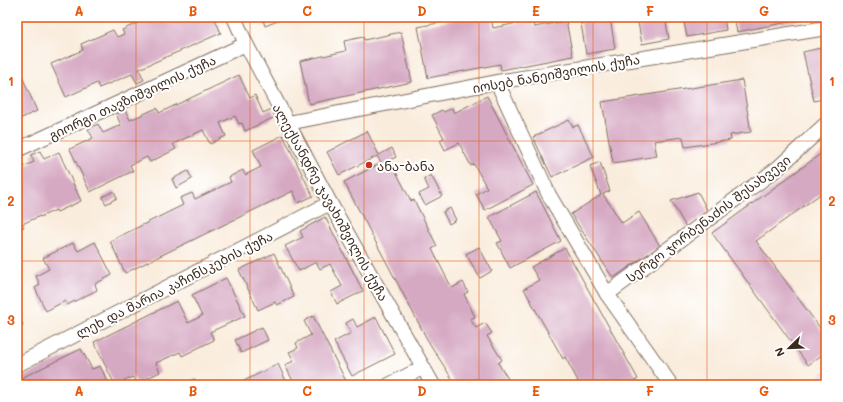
<svg xmlns="http://www.w3.org/2000/svg" width="843" height="402" font-family="Mali,'Noto Sans Georgian',sans-serif">
  <style>
    .built { fill: #ecd1ea }
    .building { fill: #d6a9c3 }
    .lines { fill: none; stroke-linecap: round; stroke-linejoin: round }
    .minor-casing { stroke: #7e6e60; stroke-width: 16 }
    .minor { stroke: #fff; stroke-width: 14 }
    .grid { fill: none; stroke: #e8590c; stroke-width: 1; stroke-opacity: 0.55 }
    .poi-dot { fill: #c8321e; stroke: #fff; stroke-width: 1.5 }
    .labels { text-anchor: middle; dominant-baseline: central; stroke-width: 4; stroke-linejoin: round; paint-order: stroke }
    .street-label { font-size: 13px; fill: #3b2a1e; stroke: #fff }
    .poi-label { font-size: 13px; fill: #3b2a1e; stroke: #fff; text-anchor: start }
    .neatline { fill: none; stroke: #e8590c; stroke-width: 1.5 }
    .grid-label { font-size: 13px; text-anchor: middle; font-weight: bold; fill: #e8590c }
  </style>
  <rect width="100%" height="100%" fill="#fff"/>
  <filter id="ink" filterUnits="userSpaceOnUse"><feTurbulence type="fractalNoise" baseFrequency=".025" numOctaves="2"/><feDisplacementMap in="SourceGraphic" scale="8" xChannelSelector="R" yChannelSelector="G"/><feConvolveMatrix kernelMatrix="1 2 1 2 8 2 1 2 1" color-interpolation-filters="sRGB"/></filter>
  <filter id="wash" filterUnits="userSpaceOnUse"><feTurbulence type="fractalNoise" baseFrequency=".012" numOctaves="4" result="noise"/><feDisplacementMap in="SourceGraphic" scale="16" xChannelSelector="R" yChannelSelector="G"/><feGaussianBlur stdDeviation="0.9" result="paint"/><feColorMatrix in="noise" values="0 0 0 0 0 0 0 0 0 0 0 0 0 0 0 0 0 1.4 0 .05"/><feComposite in="paint" operator="in"/></filter>
  <g filter="url(#wash)">
    <rect width="100%" height="100%" fill="#f9ecdc"/>
    <polygon class="built" points="826,370 826,385 808,385"/>
    <g id="blocks">
      <g class="building">
        <polygon points="147,17 214,17 221,33 139,69 144,80 137,83 132,74 99,88 97,83 66,97 51,64 83,50 81,44 113,30 117,37 124,34 122,30 148,18"/>
        <polygon points="262,17 279,17 280,20 265,26"/>
        <polygon points="462,17 491,17 493,28 532,20 534,27 566,21 573,56 501,70 500,64 428,78 418,27 462,18"/>
        <polygon points="580,17 610,17 615,49 586,54"/>
        <polygon points="637,17 665,17 669,39 642,44"/>
        <polygon points="683,17 724,17 726,30 687,37"/>
        <polygon points="734,17 809,17 809,18 737,32"/>
        <polygon points="401,32 412,82 309,104 300,61 346,51 344,41 363,37 364,40"/>
        <polygon points="825,47 826,98 814,101 803,52"/>
        <polygon points="17,65 37,111 17,120"/>
        <polygon points="239,75 250,98 255,95 263,113 272,109 275,117 245,131 242,123 239,124 235,116 220,123 226,136 210,144 203,130 173,144 176,149 150,162 147,157 130,165 133,171 90,192 70,149 93,138 88,129 98,124 103,133 121,125 116,114 125,110 130,120 157,108 159,113"/>
        <polygon points="742,80 751,132 730,135 731,140 685,147 683,137 654,141 657,156 613,163 602,102"/>
        <polygon points="487,96 533,185 485,210 476,194 487,188 474,164 471,166 459,143 445,150 440,140 444,138 432,115 442,110 444,112 452,108 454,113"/>
        <polygon points="569,120 573,127 578,125 594,157 552,177 533,137"/>
        <polygon points="367,131 379,155 392,148 396,157 390,160 411,201 414,200 437,246 432,249 444,273 452,288 463,282 468,292 464,294 475,317 470,319 476,328 485,323 492,333 487,336 502,360 498,363 512,385 456,385 428,341 344,182 381,163 377,156 339,175 327,152"/>
        <polygon points="283,135 313,196 298,203 293,191 125,273 110,241 183,205 180,198 192,193 195,199 231,182 229,177 243,170 245,175 261,167 253,150"/>
        <polygon points="826,150 826,190 756,241 826,336 826,352 808,365 712,233"/>
        <polygon points="40,151 44,159 59,152 81,201 57,212 56,210 40,217 40,216 22,224 24,227 18,230 17,174 20,173 18,169 34,162 31,155"/>
        <polygon points="600,162 610,191 603,194 622,223 639,212 660,246 613,278 571,214 601,195 590,166"/>
        <polygon points="188,171 192,179 176,188 172,179"/>
        <polygon points="431,175 442,196 425,205 419,194 429,189 424,179"/>
        <polygon points="114,191 117,198 106,204 102,197"/>
        <polygon points="536,192 561,241 510,268 497,243 502,241 489,217"/>
        <polygon points="698,192 708,212 686,227 671,201"/>
        <polygon points="450,208 456,220 449,224 443,212"/>
        <polygon points="325,217 363,291 337,304 331,292 342,286 330,264 320,269 316,262 299,271 285,246 303,237 300,231"/>
        <polygon points="95,242 112,275 95,284 97,290 67,305 65,301 46,311 35,288 40,285 36,276 49,269 43,258 73,243 78,251"/>
        <polygon points="479,247 492,271 480,278 466,254"/>
        <polygon points="565,248 638,379 628,385 576,385 575,383 578,381 565,357 563,359 524,289 539,280 531,267"/>
        <polygon points="274,253 294,297 277,305 275,302 258,310 239,270"/>
        <polygon points="226,278 245,316 210,332 214,340 182,356 180,352 156,363 160,372 137,383 133,377 115,385 94,342 177,301 188,323 202,316 192,295"/>
        <polygon points="17,311 23,325 17,328"/>
        <polygon points="313,316 347,383 344,385 295,385 285,365 294,361 289,352 298,348 296,343 311,335 304,321"/>
        <polygon points="376,317 395,354 352,376 334,342 351,333 346,323 353,319 357,327"/>
        <polygon points="262,327 268,340 241,353 235,340"/>
        <polygon points="81,349 92,369 100,366 109,384 17,385 17,380"/>
        <polygon points="278,364 288,385 228,385 236,381 238,384"/>
        <polygon points="195,379 198,385 183,385"/>
      </g>
    </g>
  </g>
  <g filter="url(#ink)">
    <use href="#blocks" fill-opacity="0" stroke="#7e6e60" stroke-width="1"/>
    <g class="lines">
      <g class="minor-casing">
        <g id="minor">
          <polyline points="234,17 246,44 330,203 433,385"/>
          <polyline points="497,82 549,195 607,294 671,385"/>
          <polyline points="288,123 497,82 826,28"/>
          <polyline points="17,150 246,44"/>
          <polyline points="607,294 778,168 826,124"/>
          <polyline points="17,365 330,203"/>
          <polyline points="389,385 422,368"/>
        </g>
      </g>
      <use href="#minor" class="minor"/>
    </g>
  </g>
  <path class="grid" d="M 136,17 L 136,385M 250,17 L 250,385M 364,17 L 364,385M 479,17 L 479,385M 593,17 L 593,385M 707,17 L 707,385M 17,141 L 826,141M 17,261 L 826,261"/>
  <circle class="poi-dot" cx="369" cy="165" r="4"/>
  <g class="labels">
    <g class="street-label">
      <text transform="translate(556 73) rotate(-10)">იოსებ ნანეიშვილის ქუჩა</text>
      <text transform="translate(132 97) rotate(-25)">გიორგი თავზიშვილის ქუჩა</text>
      <text transform="translate(331 202) rotate(61)">ალექსანდრე ჯავახიშვილის ქუჩა</text>
      <text transform="translate(708 218) rotate(-37)">სერგო ჯორბენაძის შესახვევი</text>
      <text transform="translate(174 284) rotate(-27)">ლეხ და მარია კაჩინსკების ქუჩა</text>
    </g>
    <g class="poi-label">
      <text x="377" y="165">ანა-ბანა</text>
    </g>
  </g>
  <rect width="843" height="402" fill="none" stroke="#fff" stroke-width="44"/>
  <g transform="translate(789 348) rotate(247)" stroke="#ffffff" stroke-width="3" paint-order="stroke">
  <path d="M0-3L7 15L0 10L-7 15Z" fill="#3b2a1e"/>
  <text y="-6" font-size="11" font-weight="bold" text-anchor="middle" fill="#3b2a1e">N</text>
  </g>
  <rect x="22" y="22" width="799" height="358" class="neatline"/>
  <g class="grid-label">
    <text x="79" y="16">A</text>
    <text x="193" y="16">B</text>
    <text x="307" y="16">C</text>
    <text x="422" y="16">D</text>
    <text x="536" y="16">E</text>
    <text x="650" y="16">F</text>
    <text x="764" y="16">G</text>
    <text x="11" y="86">1</text>
    <text x="832" y="86">1</text>
    <text x="11" y="206">2</text>
    <text x="832" y="206">2</text>
    <text x="11" y="325">3</text>
    <text x="832" y="325">3</text>
    <text x="79" y="396">A</text>
    <text x="193" y="396">B</text>
    <text x="307" y="396">C</text>
    <text x="422" y="396">D</text>
    <text x="536" y="396">E</text>
    <text x="650" y="396">F</text>
    <text x="764" y="396">G</text>
  </g>
</svg>
